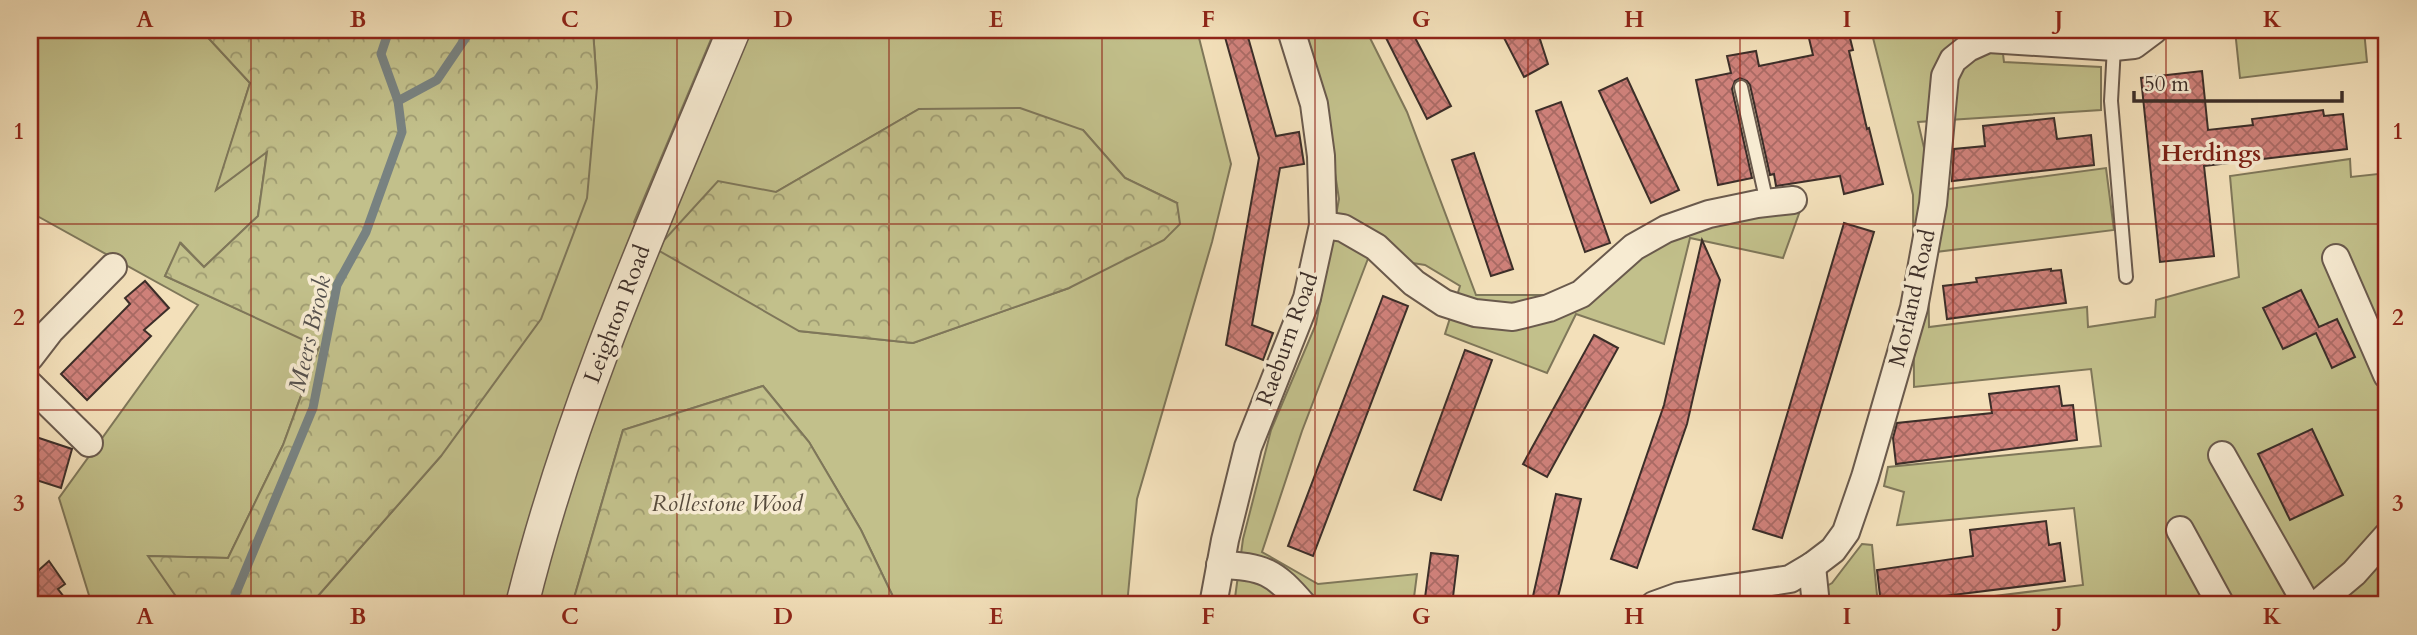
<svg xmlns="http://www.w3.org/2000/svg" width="2417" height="635" font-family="Cardo,serif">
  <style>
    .grass { fill: #c2c08b; stroke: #7f775a; stroke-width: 2; fill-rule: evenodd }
    .forest { fill: url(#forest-crowns); stroke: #7f775a; stroke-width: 2 }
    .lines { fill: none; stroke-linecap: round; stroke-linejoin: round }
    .stream { stroke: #788281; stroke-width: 9 }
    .building { fill: url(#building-cross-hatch); stroke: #3c2e29; stroke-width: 2 }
    .service-casing { stroke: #6a5a4d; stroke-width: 16 }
    .minor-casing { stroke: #6a5a4d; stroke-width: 30 }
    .tertiary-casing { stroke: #6a5a4d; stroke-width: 35 }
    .service { stroke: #f7ebd2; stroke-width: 12 }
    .minor { stroke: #f7ebd2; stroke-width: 26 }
    .tertiary { stroke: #f7ebd2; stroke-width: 32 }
    .grid { fill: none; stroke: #8f2418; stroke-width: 2; stroke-opacity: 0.55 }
    .labels { text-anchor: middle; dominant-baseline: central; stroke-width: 7; stroke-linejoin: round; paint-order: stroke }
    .street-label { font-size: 23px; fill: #3c2e29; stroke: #f7ebd2 }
    .park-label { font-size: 23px; font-style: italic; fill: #574b3d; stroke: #f7ebd2 }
    .neighbourhood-label { font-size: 24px; font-weight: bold; fill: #7a1f14; stroke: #f7ebd2 }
    .water-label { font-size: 24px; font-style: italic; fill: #55514e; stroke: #f7ebd2 }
    .neatline { fill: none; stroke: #8f2418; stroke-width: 2.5 }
    .grid-label { font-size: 23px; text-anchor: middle; font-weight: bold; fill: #8f2418 }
  </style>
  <defs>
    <pattern id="forest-crowns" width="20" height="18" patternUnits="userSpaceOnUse" patternTransform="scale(1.75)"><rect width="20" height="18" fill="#c2c08b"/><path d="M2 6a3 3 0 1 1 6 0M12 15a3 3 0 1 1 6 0" fill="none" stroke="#9f9c72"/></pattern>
    <pattern id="building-cross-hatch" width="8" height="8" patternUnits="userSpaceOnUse" patternTransform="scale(1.75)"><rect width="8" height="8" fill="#cf817a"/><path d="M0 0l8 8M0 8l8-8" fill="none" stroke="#a96a64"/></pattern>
  </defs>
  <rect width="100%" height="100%" fill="#f3e0ba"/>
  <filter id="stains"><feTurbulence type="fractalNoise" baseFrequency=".00286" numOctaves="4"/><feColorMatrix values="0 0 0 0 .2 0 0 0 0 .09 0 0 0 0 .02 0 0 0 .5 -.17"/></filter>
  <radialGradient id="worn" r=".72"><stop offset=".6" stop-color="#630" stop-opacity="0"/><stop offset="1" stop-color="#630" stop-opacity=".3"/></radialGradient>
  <g class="grass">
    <polygon points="30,30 201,30 250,83 217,189 267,151 258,216 204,267 181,243 165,276 319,346 283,445 228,558 149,556 182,605 92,605 59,498 198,305 30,212"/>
    <path d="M 593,30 L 715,30 L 634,222 L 656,249 L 751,30 L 1197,30 L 1231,164 L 1212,242 L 1137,499 L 1127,605 L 897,605 L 861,530 L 809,442 L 763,386 L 623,430 L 572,605 L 310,605 L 441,456 L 597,87 ZM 919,109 L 1083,130 L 1125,178 L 1177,203 L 1069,288 L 913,343 L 799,331 L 776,192 Z"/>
    <polygon points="1305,30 1366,30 1407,112 1476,295 1579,295 1697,211 1801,208 1783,258 1690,238 1664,344 1576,314 1547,373 1445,334 1460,286 1425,265 1369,256 1302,431 1262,552 1318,584 1417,574 1413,605 1234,605 1243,539 1271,430 1316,324 1339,199 1321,83"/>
    <polygon points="1871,30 2000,30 2004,62 2101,67 2101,110 1918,122 1934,191 2106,168 2114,230 1928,253 1929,327 2087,307 2088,327 2155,317 2156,300 2239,277 2230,176 2350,159 2351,177 2387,173 2387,599 2380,605 1923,605 2083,585 2074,508 1897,525 1904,492 1884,486 1888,467 2101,446 2091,369 1914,387 1913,195"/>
    <polygon points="2235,30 2364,30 2367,62 2240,78"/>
    <polygon points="1862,544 1872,545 1878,605 1793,605 1832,583"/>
  </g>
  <g class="forest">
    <polygon points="201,30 593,30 597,87 587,198 541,319 441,456 310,605 182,605 148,556 228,558 283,445 319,347 165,276 180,243 204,267 258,216 267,152 216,190 250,83"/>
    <polygon points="1020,108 1083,130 1125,178 1177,203 1180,224 1164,240 1069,288 913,343 799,331 656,249 718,181 776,192 919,109"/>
    <polygon points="763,386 809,442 861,530 897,605 572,605 623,430"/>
  </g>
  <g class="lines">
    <g class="stream">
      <polyline points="398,101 437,80 471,30"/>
      <polyline points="231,605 313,408 337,285 366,232 402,132 398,101 381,54 389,30"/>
    </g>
  </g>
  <g class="building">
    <polygon points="1223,30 1246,30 1276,136 1299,132 1304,164 1280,168 1252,325 1273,333 1263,360 1226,345 1259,158"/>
    <polygon points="1382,30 1411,30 1451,106 1427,119"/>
    <polygon points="1500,30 1537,30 1548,64 1524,77"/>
    <polygon points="1807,30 1848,30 1853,50 1849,51 1867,129 1869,128 1883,184 1844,194 1840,176 1776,186 1774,174 1770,175 1750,85 1747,81 1740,78 1735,81 1732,89 1752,178 1718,185 1696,80 1731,73 1727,56 1756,51 1759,66 1813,55"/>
    <polygon points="2202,71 2208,130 2253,125 2252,119 2323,110 2324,116 2343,114 2347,149 2204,166 2214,256 2160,262 2141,78"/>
    <polygon points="1627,78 1679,190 1651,203 1599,91"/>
    <polygon points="1561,102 1610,243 1585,252 1536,111"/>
    <polygon points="2054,118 2057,139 2091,135 2094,165 1952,181 1954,149 1985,146 1983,126"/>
    <polygon points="1474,153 1513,269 1491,276 1452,160"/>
    <polygon points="1844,223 1874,232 1782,538 1753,529"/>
    <polygon points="1702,240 1720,280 1687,424 1637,568 1611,559 1664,405"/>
    <polygon points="2051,269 2051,271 2061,270 2066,303 1947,319 1943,286 1977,282 1976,278"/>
    <polygon points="145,281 169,308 144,330 151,336 87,400 61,374 130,304 125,298"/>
    <polygon points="2301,290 2319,327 2337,319 2355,357 2332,368 2316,333 2283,349 2263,308"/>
    <polygon points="1383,296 1408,306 1313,556 1288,546"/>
    <polygon points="1594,335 1618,348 1547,477 1523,464"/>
    <polygon points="1465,350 1492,360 1441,500 1414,490"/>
    <polygon points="2059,386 2062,406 2073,405 2077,440 1896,464 1893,438 1897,423 1992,413 1989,394"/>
    <polygon points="2312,429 2343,495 2290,520 2258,454"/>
    <polygon points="30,435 72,449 61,488 30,478"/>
    <polygon points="1556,494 1581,499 1562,581 1556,605 1531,605"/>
    <polygon points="2046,521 2049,545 2060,543 2065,581 1881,604 1877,570 1973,556 1970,530"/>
    <polygon points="1431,553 1458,556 1452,605 1424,605"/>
    <polygon points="49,561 65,584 58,589 70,605 30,605 30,578"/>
  </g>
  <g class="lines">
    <g class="service-casing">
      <g id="service">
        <polyline points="2114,47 2111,101 2126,277"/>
        <polyline points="1741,87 1767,203"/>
      </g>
    </g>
    <g class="minor-casing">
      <g id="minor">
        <polyline points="1323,225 1343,228 1376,247 1414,283 1444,303 1475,313 1513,317 1549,308 1581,294 1634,247 1666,229 1709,214 1757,204 1793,200"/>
        <polyline points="2336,258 2387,375"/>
        <polyline points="30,357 50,331 113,267"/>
        <polyline points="30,385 89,443"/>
        <polyline points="2222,455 2307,605"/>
        <polyline points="2180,530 2221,605"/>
        <path d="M 1220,565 C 1263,566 1275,572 1303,605"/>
        <polyline points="1812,566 1816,605"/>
        <polyline points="1213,605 1225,540 1248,447 1307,298 1323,225 1321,156 1314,104 1291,30"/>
        <polyline points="1654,605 1679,596 1790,579 1812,566 1833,550 1846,532 1865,477 1914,308 1933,204 1945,76 1953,60 1968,48 1988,39 2114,47 2134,45 2154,30"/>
        <polyline points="2316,605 2354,573 2387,536"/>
      </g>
    </g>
    <g class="tertiary-casing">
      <path id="tertiary" d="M 522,605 C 571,406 655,219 734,30"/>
    </g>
    <use href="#service" class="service"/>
    <use href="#minor" class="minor"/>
    <use href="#tertiary" class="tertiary"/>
  </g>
  <path class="grid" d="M 251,30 L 251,605M 464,30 L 464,605M 677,30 L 677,605M 889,30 L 889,605M 1102,30 L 1102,605M 1315,30 L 1315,605M 1528,30 L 1528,605M 1740,30 L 1740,605M 1953,30 L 1953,605M 2166,30 L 2166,605M 30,224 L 2387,224M 30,410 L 2387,410"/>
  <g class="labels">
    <g class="street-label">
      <text transform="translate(1912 298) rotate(-77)">Morland Road</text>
      <text transform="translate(617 314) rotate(-69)">Leighton Road</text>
      <text transform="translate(1287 339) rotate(-70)">Raeburn Road</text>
    </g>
    <g class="park-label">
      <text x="727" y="503">Rollestone Wood</text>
    </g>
    <g class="neighbourhood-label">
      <text x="2211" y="153">Herdings</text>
    </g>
    <g class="water-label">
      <text transform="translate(310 334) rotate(-77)">Meers Brook</text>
    </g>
  </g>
  <rect width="2417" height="635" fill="none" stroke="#f3e0ba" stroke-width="77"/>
  <path d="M2134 91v10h208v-10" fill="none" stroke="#3c2e29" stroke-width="3.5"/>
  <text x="2144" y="91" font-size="21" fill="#3c2e29" stroke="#f7ebd2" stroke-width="5" paint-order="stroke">50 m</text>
  <rect x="38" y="38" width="2340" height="558" class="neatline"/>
  <g class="grid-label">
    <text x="145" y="27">A</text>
    <text x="358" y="27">B</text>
    <text x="570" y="27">C</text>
    <text x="783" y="27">D</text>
    <text x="996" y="27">E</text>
    <text x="1208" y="27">F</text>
    <text x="1421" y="27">G</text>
    <text x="1634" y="27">H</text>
    <text x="1847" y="27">I</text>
    <text x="2059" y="27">J</text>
    <text x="2272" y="27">K</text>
    <text x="19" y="139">1</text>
    <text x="2398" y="139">1</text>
    <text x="19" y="325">2</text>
    <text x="2398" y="325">2</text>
    <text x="19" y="511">3</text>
    <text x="2398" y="511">3</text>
    <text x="145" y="624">A</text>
    <text x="358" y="624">B</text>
    <text x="570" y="624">C</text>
    <text x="783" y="624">D</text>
    <text x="996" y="624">E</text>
    <text x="1208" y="624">F</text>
    <text x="1421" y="624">G</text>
    <text x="1634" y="624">H</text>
    <text x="1847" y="624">I</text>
    <text x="2059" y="624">J</text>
    <text x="2272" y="624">K</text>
  </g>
  <rect width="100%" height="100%" filter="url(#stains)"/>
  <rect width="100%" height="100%" fill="url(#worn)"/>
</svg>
